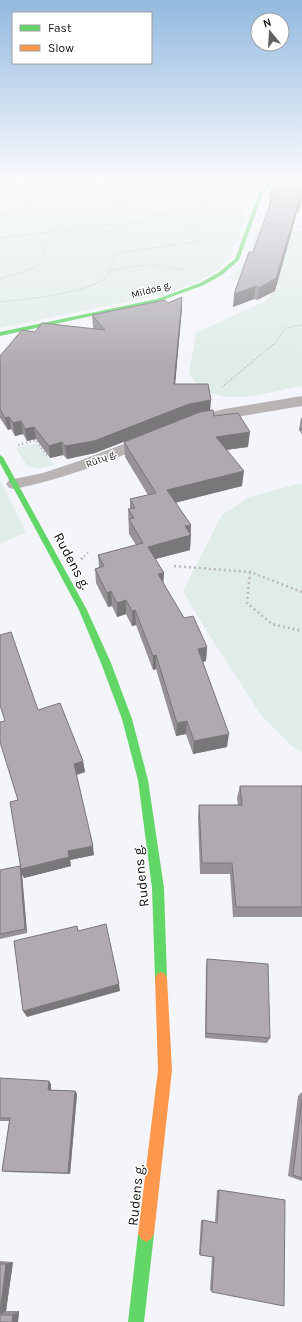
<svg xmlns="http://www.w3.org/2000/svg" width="302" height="1322" font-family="Karla,sans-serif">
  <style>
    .green { fill: #dfece7 }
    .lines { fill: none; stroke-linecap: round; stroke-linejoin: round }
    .path-far3 { stroke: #bababb; stroke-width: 1; stroke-dasharray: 1 1.5; stroke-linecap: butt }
    .path-far2 { stroke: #bababb; stroke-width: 1.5; stroke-dasharray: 1 2; stroke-linecap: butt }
    .path-far1 { stroke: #bababb; stroke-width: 2; stroke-dasharray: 1.5 2.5; stroke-linecap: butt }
    .path { stroke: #bababb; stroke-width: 2.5; stroke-dasharray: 2 3; stroke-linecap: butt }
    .street { fill: #b8b4b4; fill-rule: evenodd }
    .fast { fill: #63d668; fill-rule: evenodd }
    .slow { fill: #ff974d; fill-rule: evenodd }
    .wall { fill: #969297 }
    .shaded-wall { fill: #7a777b }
    .building { fill: #afaab0; stroke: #7a777b }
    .labels { text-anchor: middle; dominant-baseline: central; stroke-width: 3; stroke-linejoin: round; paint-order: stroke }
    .far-street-label { font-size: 10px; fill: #0e0f12; stroke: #fff }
    .near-street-label { font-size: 14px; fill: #0e0f12; stroke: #fff }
  </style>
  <rect width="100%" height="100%" fill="#f4f5fa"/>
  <g class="green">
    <path d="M 0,181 L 223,181 L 238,184 L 251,192 L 251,194 C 244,217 240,246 224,264 C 202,290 125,302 92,309 C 62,315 31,322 0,328 Z"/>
    <path d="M 256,228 L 302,231 L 302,386 C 272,391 225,408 199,386 C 196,383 192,378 189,374 L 196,333 L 263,302 L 287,281 L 281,286 L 227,279 C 247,264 251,253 256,228 Z"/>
    <polygon points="37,443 54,465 39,469 27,466 16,448"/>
    <polygon points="0,480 26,532 0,544"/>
    <polygon points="302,483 302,753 292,746 261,715 204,627 183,591 222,515 249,497"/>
  </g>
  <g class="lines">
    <g class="path-far3">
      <polyline points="210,181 217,184"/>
      <polyline points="0,186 17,184"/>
      <polyline points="27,205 121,204 176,218"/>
      <polyline points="199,208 209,201 227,196"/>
      <polyline points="0,214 24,207 34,198 19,186 18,184 19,181"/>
      <polyline points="230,217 232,198"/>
      <polyline points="89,225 129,224 174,218"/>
      <polyline points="296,227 302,227"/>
      <polyline points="0,238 59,231"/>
      <path d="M 109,272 C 134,263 158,264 184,270"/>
      <path d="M 0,279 L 36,267 L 43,261 C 41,227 69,234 91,224 C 103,218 114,209 124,200 L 124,189 L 92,181"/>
      <polyline points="104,279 109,273 113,258 123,252 196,242 201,240 202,237 179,222 176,218 180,214 199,208 203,194 202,188 191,181"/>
    </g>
    <g class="path-far2">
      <polyline points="0,279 3,278"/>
      <path d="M 0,302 C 25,299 86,294 105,278"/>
      <polyline points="222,387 275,343 286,328 302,325"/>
    </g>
    <g class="path-far1">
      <polyline points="18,445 36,440 48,457"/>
      <polyline points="81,559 89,552"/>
    </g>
    <g class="path">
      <polyline points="81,559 83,558"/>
      <polyline points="174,566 250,572 302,592"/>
      <polyline points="250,572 247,603 272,624 302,631"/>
    </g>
    <g class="street">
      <polygon points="231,181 254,181 269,184 271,186 266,189 236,184"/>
      <polygon points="302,396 302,406 224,419 191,427 185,425 183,422 185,419 224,409"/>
      <path d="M 152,433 L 158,435 L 160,438 L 158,441 C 109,461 67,478 15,489 L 9,488 L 6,484 L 9,480 L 43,473 L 79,461 Z"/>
    </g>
    <g class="fast">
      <polygon points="270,181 274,181 263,193 239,260 222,275 204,285 160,301 0,336 0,332 157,299 200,283 218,273 235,259 259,193"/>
      <polygon points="0,455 3,457 87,610 111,663 132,719 148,780 164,888 167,978 165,982 161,984 157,982 155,978 152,888 138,780 122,719 101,663 79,610 0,463"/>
      <polygon points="146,1226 151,1229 154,1234 144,1322 128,1322 138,1234 141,1229"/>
    </g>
    <polygon class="slow" points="161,972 165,974 167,978 172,1070 154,1234 151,1239 146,1242 141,1239 138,1234 158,1070 155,978 157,974"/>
  </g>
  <g class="wall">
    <polygon points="302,181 302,200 299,213 297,212 275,291 257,300 254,299 233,307 269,207 270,196"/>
    <polygon points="182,297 182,308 175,384 210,410 214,416 248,447 227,450 242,486 176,502 191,535 190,550 155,559 164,573 163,583 184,618 207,647 206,661 203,662 227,747 193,754 186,734 176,736 156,669 153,670 136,625 132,626 126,614 117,617 112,606 108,607 96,583 95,569 99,567 98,555 136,545 129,534 128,509 130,509 130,499 148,495 125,457 124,442 189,416 95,453 67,459 63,455 50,458 36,439 27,441 23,434 15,436 11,429 8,430 0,418 0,356 35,332 94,329 93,327 92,315 168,303"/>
    <polygon points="301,418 302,418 302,434 299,430"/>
    <polygon points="38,710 83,761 85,772 76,775 94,855 70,860 71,866 24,878 22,874 27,933 0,939 0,870 20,866 18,800"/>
    <polygon points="240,786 302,786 302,917 233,917 230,874 200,874 198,817 199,805 238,805 237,798"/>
    <polygon points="207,959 270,1038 267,1043 205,1038 206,966"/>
    <polygon points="0,1078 51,1084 51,1090 75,1091 77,1094 70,1174 6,1172 2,1171 9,1121 0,1121"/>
    <polygon points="302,1092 302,1181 288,1176 298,1096"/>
    <polygon points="217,1190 219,1190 212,1292 210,1290 212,1257 200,1255 199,1254 201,1220 215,1222"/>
    <polygon points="0,1261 13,1262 6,1311 19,1311 18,1322 0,1322"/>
  </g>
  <g class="shaded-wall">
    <polygon points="302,196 302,200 299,213 301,201"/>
    <polygon points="299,201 297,212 275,291 257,300 259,288"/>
    <polygon points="256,286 254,299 233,307 234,294"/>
    <polygon points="182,297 182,308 174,396 174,384"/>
    <polygon points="211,400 210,412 188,417 95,453 67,459 65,446 189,404"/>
    <polygon points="9,417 11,429 8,430 5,418"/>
    <polygon points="21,421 23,434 15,436 13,423"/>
    <polygon points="34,427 36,439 27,441 25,429"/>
    <polygon points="250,432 248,447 215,451 216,437"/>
    <polygon points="62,442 63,455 50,458 49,446"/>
    <polygon points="244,471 242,486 167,505 167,490"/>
    <polygon points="191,525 190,550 148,561 148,547 185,526"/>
    <polygon points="164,573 163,587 158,574"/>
    <polygon points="111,591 112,606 108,607 107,593"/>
    <polygon points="126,600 126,614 117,617 117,603"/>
    <polygon points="135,610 136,625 132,626 132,611"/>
    <polygon points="207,647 206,661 197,663 198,649"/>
    <polygon points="156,655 156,669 153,670 153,656"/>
    <polygon points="187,721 186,734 176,736 177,723"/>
    <polygon points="229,734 227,747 193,754 194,741"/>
    <polygon points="83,761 85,772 76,775 74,764"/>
    <polygon points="93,846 94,855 70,860 71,866 24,878 22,874 27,933 25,929 20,866 68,851"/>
    <polygon points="119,984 120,991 27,1017 23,1011"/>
    <polygon points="49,1081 51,1084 51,1093 48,1090"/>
    <polygon points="75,1091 77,1094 70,1174 68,1173"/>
    <polygon points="13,1262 6,1311 0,1315 6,1264"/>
    <polygon points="19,1311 18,1322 12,1322 13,1315"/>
  </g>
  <g class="building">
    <polygon points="274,181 302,181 302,196 301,201 299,201 276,278 259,288 256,286 234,294 249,252 253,252 273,196 270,196"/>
    <polygon points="182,297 174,384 208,384 211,400 189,404 94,441 65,446 62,442 49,446 34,427 25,429 21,421 13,423 9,417 5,418 0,409 0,356 22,330 35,332 42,323 105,330 92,315 165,300 168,303"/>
    <polygon points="213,410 214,416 238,413 250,432 216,437 244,471 167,490 191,525 185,526 191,535 148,547 164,573 158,574 184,618 193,616 207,647 198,649 229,734 194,741 187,721 177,723 156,655 153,656 135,610 132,611 126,600 117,603 111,591 107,593 95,569 104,566 98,555 143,543 129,519 134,518 128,509 135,508 130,499 156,493 124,442 200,412"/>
    <polygon points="11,632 38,710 60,703 83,761 74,764 93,846 68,851 69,857 21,869 10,802 18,800 0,742 0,722 5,721 0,705 0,635"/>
    <polygon points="240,786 302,786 302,907 236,907 232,863 202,863 199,805 242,805"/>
    <polygon points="20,866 25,929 0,934 0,870"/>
    <polygon points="106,924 119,984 23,1011 14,941 77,926 78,931"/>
    <polygon points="207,959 268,964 270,1038 206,1033"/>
    <polygon points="0,1078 49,1081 48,1090 75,1091 68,1173 2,1171 10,1118 0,1118"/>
    <polygon points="302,1099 302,1178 293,1175"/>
    <polygon points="219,1190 285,1200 284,1306 212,1292 214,1257 200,1255 203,1220 217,1223"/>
    <polygon points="0,1264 6,1264 0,1313"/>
    <polygon points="0,1315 13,1315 12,1322 0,1322"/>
  </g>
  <linearGradient id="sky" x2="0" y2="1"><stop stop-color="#92b9df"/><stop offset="0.49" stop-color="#fafafd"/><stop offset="1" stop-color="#fafafd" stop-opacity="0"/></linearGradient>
  <rect width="302" height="366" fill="url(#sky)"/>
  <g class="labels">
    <g class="far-street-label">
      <text transform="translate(151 290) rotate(-15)">Mildos g.</text>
      <text transform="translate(101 459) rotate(-22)">Rūtų g.</text>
    </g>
    <g class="near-street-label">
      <text transform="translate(72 561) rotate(62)">Rudens g.</text>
      <text transform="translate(141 876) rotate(-96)">Rudens g.</text>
      <text transform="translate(136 1195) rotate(-84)">Rudens g.</text>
    </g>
  </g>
  <rect x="12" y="12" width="140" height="52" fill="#ffffff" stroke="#9f9fa0"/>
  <rect x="20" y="25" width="20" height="6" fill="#63d668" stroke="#9f9fa0"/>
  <text x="48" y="32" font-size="12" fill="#0e0f12">Fast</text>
  <rect x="20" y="45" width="20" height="6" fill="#ff974d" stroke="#9f9fa0"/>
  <text x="48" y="52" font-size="12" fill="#0e0f12">Slow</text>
  <g transform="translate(270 32) rotate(342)"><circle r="19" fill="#ffffff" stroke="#9f9fa0"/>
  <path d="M0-3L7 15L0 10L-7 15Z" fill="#5e6063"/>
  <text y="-6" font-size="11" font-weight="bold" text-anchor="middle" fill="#0e0f12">N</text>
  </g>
</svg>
